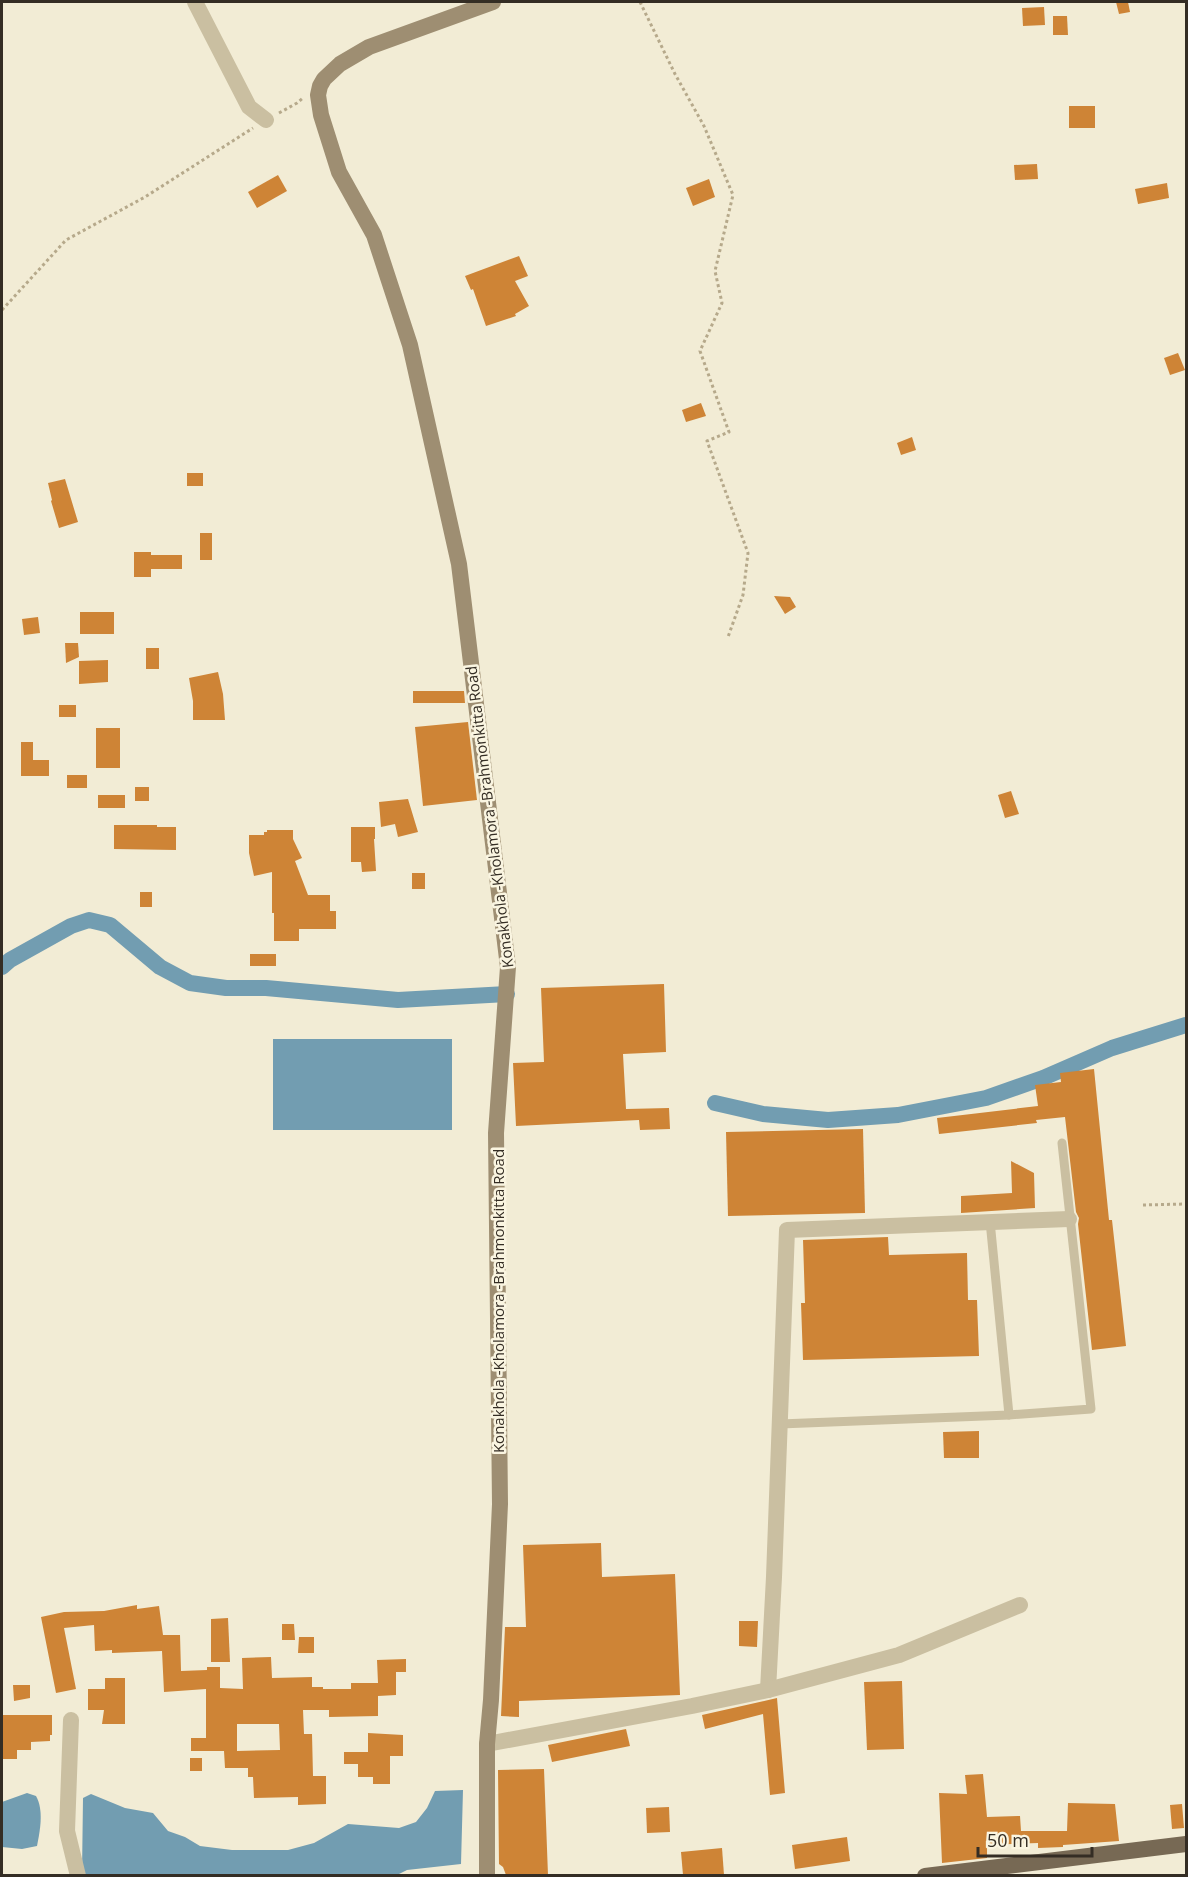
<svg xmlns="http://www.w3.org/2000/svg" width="1188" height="1877" font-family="'Open Sans',sans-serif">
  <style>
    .water { fill: #729db1 }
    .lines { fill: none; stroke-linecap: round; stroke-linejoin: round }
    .canal { stroke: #729db1; stroke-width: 16 }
    .building { fill: #ce8436; fill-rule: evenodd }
    .path { stroke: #b6a98b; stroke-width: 3; stroke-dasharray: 3 3; stroke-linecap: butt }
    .service { stroke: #cabfa1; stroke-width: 9 }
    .minor { stroke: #cabfa1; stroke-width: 16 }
    .secondary { stroke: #9e8e72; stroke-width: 16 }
    .primary { stroke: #776954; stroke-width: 16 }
    .labels { text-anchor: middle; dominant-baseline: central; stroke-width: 5; stroke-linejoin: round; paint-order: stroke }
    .street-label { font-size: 15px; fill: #342d24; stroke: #faf5e1 }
  </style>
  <rect width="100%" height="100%" fill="#f2ecd5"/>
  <g class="water">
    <rect x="273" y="1039" width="179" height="91"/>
    <polygon points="463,1790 461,1864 407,1870 395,1876 89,1876 82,1873 83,1798 91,1794 125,1808 153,1813 168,1831 185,1837 200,1846 232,1850 288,1850 314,1843 348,1824 399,1828 416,1822 427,1808 435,1791"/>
    <path d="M 27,1793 L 36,1796 C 44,1810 40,1831 37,1846 L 22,1849 L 2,1847 L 2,1802 Z"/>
  </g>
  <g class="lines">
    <g class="canal">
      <polyline points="2,967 10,960 71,926 89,920 110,925 160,967 190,983 226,988 266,988 398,1000 507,994"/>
      <polyline points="715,1103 763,1114 828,1120 898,1115 986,1098 1043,1078 1112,1048 1186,1025"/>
    </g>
  </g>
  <g class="building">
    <polygon points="1116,2 1128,2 1130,12 1119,14"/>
    <polygon points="1044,7 1045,25 1023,26 1022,8"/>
    <polygon points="1053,16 1067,16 1068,35 1053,35"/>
    <rect x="1069" y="106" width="26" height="22"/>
    <polygon points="1037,164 1038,179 1015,180 1014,165"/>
    <polygon points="278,175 287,191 257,208 248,192"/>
    <polygon points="709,179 715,197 693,206 686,188"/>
    <polygon points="1167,183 1169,198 1138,204 1135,189"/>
    <polygon points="519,256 528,276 515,281 529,306 515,314 516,316 486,326 473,289 471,290 465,276"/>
    <polygon points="1178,353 1185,370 1170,375 1164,358"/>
    <polygon points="701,403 706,416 686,422 682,410"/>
    <polygon points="912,437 916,450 901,455 897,443"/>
    <rect x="187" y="473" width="16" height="13"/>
    <polygon points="65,479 78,522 59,528 51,501 52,500 48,483"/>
    <rect x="200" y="533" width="12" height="27"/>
    <polygon points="134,552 151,552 151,555 182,555 182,569 151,569 151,577 134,577"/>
    <polygon points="774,596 790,597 796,607 785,614"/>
    <rect x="80" y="612" width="34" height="22"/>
    <polygon points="38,617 40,633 24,635 22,619"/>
    <polygon points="65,643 78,643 79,657 66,663"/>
    <rect x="146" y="648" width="13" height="21"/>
    <polygon points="108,660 108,682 79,684 79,661"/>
    <polygon points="218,672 223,694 225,720 193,720 193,701 189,678"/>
    <polygon points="413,691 464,691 465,703 413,703"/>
    <rect x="59" y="705" width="17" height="12"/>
    <polygon points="468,722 477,800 423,806 415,727"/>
    <rect x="96" y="728" width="24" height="40"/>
    <polygon points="21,742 33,742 33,760 49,760 49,776 21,776"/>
    <rect x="67" y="775" width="20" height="13"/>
    <rect x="135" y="787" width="14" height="14"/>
    <polygon points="1011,791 1019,814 1005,818 998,795"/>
    <rect x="98" y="795" width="27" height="13"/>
    <polygon points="408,799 418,832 398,837 395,824 381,827 379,802"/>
    <polygon points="114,825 157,825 157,827 176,827 176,850 114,849"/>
    <polygon points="351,827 375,827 375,839 374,839 376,871 362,872 361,862 351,862"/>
    <polygon points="267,830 293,830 293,839 302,858 295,861 308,895 330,895 330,911 336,911 336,929 299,929 299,941 274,941 274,913 272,913 272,872 254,876 249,853 249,835 264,835 264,832 267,832"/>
    <rect x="412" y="873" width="13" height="16"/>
    <rect x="140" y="892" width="12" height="15"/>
    <rect x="250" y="954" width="26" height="12"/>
    <polygon points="664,984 666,1052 623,1054 626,1109 669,1108 670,1129 640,1130 639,1120 516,1126 513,1063 544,1062 541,988"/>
    <polygon points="1094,1069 1109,1220 1112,1220 1126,1346 1092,1350 1078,1224 1079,1218 1076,1212 1065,1117 1036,1120 1037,1123 939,1134 937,1118 1038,1106 1035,1085 1061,1082 1060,1073"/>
    <polygon points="863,1129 865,1213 728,1216 726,1132"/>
    <polygon points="1011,1161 1034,1173 1035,1208 961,1213 961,1196 1012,1193"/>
    <polygon points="888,1237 889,1255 967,1253 968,1300 977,1300 979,1356 803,1360 801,1303 805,1303 803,1240"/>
    <polygon points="979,1431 979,1458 944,1458 943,1432"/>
    <polygon points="601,1543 602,1577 675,1574 680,1695 519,1701 519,1717 501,1716 505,1627 526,1627 523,1545"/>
    <path d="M 137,1605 L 137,1609 L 159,1606 L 163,1635 L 180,1635 L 181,1671 L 207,1670 L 207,1667 L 220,1667 L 220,1688 L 243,1689 L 242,1658 L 271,1657 L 272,1678 L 312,1677 L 312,1687 L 323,1687 L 323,1689 L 351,1689 L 351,1683 L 378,1683 L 377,1660 L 406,1659 L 406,1672 L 396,1672 L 396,1695 L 378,1696 L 378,1716 L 329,1717 L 329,1710 L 303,1710 L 304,1734 L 312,1734 L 313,1776 L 326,1776 L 326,1804 L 298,1805 L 298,1797 L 254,1798 L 253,1777 L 248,1777 L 248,1768 L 225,1768 L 224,1751 L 191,1751 L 191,1738 L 206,1738 L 206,1689 L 164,1692 L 162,1651 L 112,1653 L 112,1650 L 95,1651 L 94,1625 L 64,1628 L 76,1689 L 56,1693 L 41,1617 L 64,1612 L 104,1611 ZM 237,1724 L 279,1724 L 280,1750 L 237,1751 Z"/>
    <polygon points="228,1618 230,1662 211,1662 211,1619"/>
    <polygon points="739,1621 758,1621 757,1647 739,1646"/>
    <polygon points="282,1624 294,1624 295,1640 282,1640"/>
    <polygon points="299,1637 314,1637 314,1653 298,1653"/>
    <polygon points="105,1678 125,1678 125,1724 102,1724 104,1710 88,1710 88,1689 105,1689"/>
    <polygon points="902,1681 904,1749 867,1750 864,1682"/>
    <polygon points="13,1685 30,1685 30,1698 14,1701"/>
    <polygon points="777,1698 785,1793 770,1795 763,1714 705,1729 702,1715"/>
    <polygon points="2,1715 52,1715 52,1735 50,1735 50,1741 31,1742 31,1750 17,1750 17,1759 2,1759"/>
    <polygon points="626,1729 630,1746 552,1762 548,1745"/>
    <polygon points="368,1733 403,1735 403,1756 390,1756 390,1784 373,1784 373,1777 358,1777 358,1764 344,1764 344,1752 368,1752"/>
    <rect x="190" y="1758" width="12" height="13"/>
    <polygon points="544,1769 548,1875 506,1875 503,1867 499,1864 498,1770"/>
    <polygon points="983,1774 987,1817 1020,1816 1021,1831 1067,1831 1068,1803 1115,1804 1119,1841 1063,1845 1063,1847 1038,1848 1038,1843 987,1845 987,1858 942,1863 939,1793 967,1794 965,1775"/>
    <polygon points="1182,1804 1184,1828 1172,1829 1170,1805"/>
    <polygon points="669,1807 670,1832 647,1833 646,1808"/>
    <polygon points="847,1837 850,1861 795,1869 792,1845"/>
    <polygon points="722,1848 724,1875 683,1875 681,1852"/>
  </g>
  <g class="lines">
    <g class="path">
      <polyline points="640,2 675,74 704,126 733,195 715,271 722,303 700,351 729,432 707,441 748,553 743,595 728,637"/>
      <polyline points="279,113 297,103 304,97"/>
      <polyline points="2,310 66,240 145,197 253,128"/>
      <polyline points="1143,1205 1186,1204"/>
    </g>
    <g class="service">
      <polyline points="990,1221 1009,1415"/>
      <polyline points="780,1424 1009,1415 1091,1409 1062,1143"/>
    </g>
    <g class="minor">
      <polyline points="195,2 249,107 266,120"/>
      <polyline points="768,1690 774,1577 787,1230 1069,1219"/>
      <polyline points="71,1720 67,1831 78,1876"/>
      <polyline points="487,1744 692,1706 768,1690 899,1655 1020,1605"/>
    </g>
    <polyline class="secondary" points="487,1876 487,1744 491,1700 500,1504 496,1133 508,967 459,564 410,345 374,235 339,172 321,115 318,95 320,86 324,79 340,64 369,47 493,2"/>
    <polyline class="primary" points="925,1876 1186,1844"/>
  </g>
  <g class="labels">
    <g class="street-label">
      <text transform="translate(489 817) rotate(-97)">Konakhola -Kholamora -Brahmonkitta Road</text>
      <text transform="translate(498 1301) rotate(-90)">Konakhola -Kholamora -Brahmonkitta Road</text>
    </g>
  </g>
  <rect width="1188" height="1877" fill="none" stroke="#342d24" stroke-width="6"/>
  <path d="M978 1847v9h114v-9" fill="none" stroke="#342d24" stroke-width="3"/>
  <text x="987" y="1847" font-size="18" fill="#342d24" stroke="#faf5e1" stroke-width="4.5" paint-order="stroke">50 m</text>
</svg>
